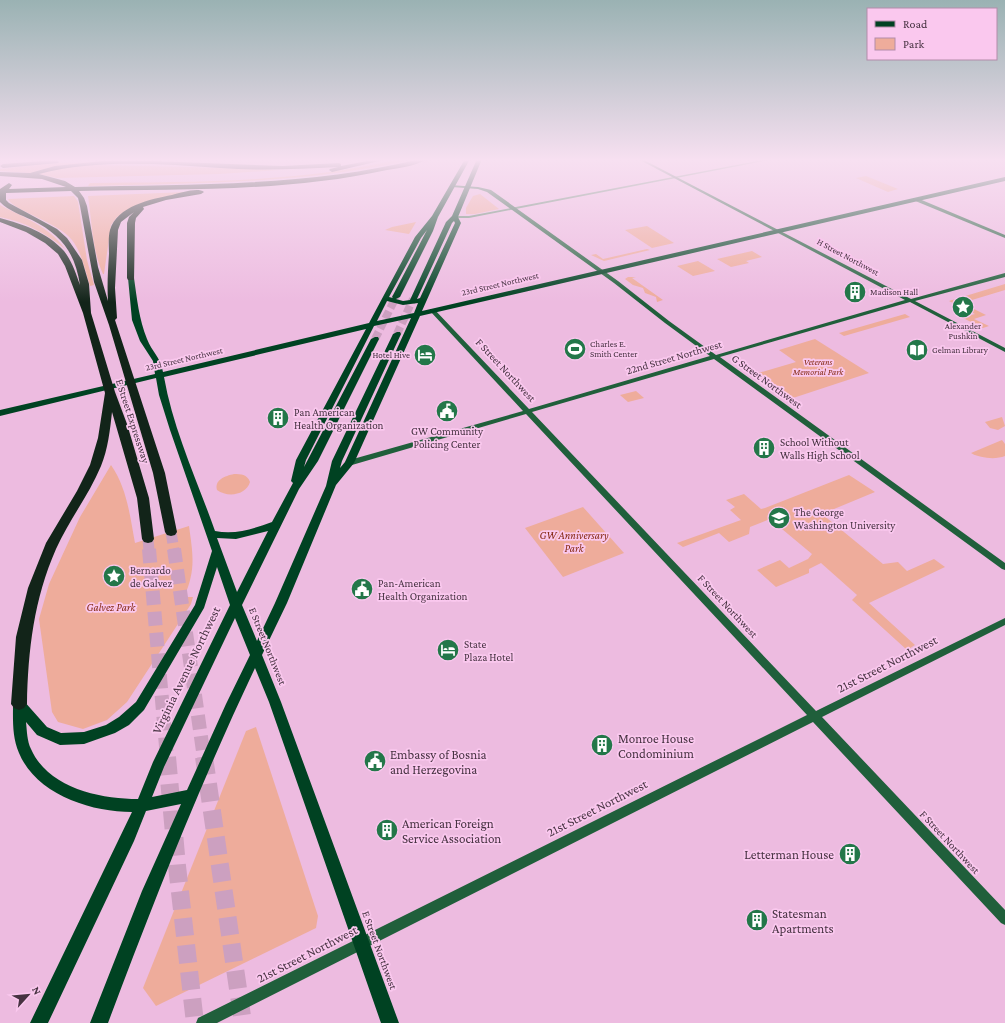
<svg xmlns="http://www.w3.org/2000/svg" width="1005" height="1023" font-family="'Crimson Pro',serif">
  <style>
    .green { fill: #eeac9b }
    .lines { fill: none; stroke-linecap: round; stroke-linejoin: round }
    .primary-tunnel { stroke: #cca0c0; stroke-width: 8; stroke-dasharray: 8 3.5; stroke-linecap: butt }
    .highway-tunnel-far3 { stroke: #cca0c0; stroke-width: 7; stroke-dasharray: 7 3.5; stroke-linecap: butt }
    .highway-tunnel-far2 { stroke: #cca0c0; stroke-width: 11; stroke-dasharray: 11 5.5; stroke-linecap: butt }
    .highway-tunnel-far1 { stroke: #cca0c0; stroke-width: 14; stroke-dasharray: 14 7; stroke-linecap: butt }
    .highway-tunnel { stroke: #cca0c0; stroke-width: 18; stroke-dasharray: 18 9; stroke-linecap: butt }
    .street { fill: #558666; fill-rule: evenodd }
    .secondary { fill: #205f3b; fill-rule: evenodd }
    .primary { fill: #004222; fill-rule: evenodd }
    .highway { fill: #122419; fill-rule: evenodd }
    .labels { text-anchor: middle; dominant-baseline: central; stroke-width: 3.5; stroke-linejoin: round; paint-order: stroke }
    .far-street-label { font-size: 9px; fill: #463241; stroke: #fac8ee }
    .far-poi-label { font-size: 9px; fill: #463241; stroke: #fac8ee; text-anchor: start }
    .far-park-label { font-size: 9px; font-style: italic; fill: #852911; stroke: #fac8ee }
    .street-label { font-size: 11px; fill: #463241; stroke: #fac8ee }
    .poi-label { font-size: 11px; fill: #463241; stroke: #fac8ee; text-anchor: start }
    .park-label { font-size: 11px; font-style: italic; fill: #852911; stroke: #fac8ee }
    .near-street-label { font-size: 13px; fill: #463241; stroke: #fac8ee }
    .near-poi-label { font-size: 13px; fill: #463241; stroke: #fac8ee; text-anchor: start }
  </style>
  <rect width="100%" height="100%" fill="#edbbe0"/>
  <g class="green">
    <path d="M 400,159 L 405,161 C 301,184 194,183 88,186 L 90,183 C 193,182 299,183 400,159 Z"/>
    <polygon points="104,162 61,166 31,173 0,171 0,169 54,163"/>
    <polygon points="88,165 189,167 280,170 219,174 57,178 38,174 61,168"/>
    <polygon points="866,176 898,189 888,192 856,178"/>
    <path d="M 186,192 L 126,211 L 117,217 L 111,225 L 104,274 L 103,274 C 92,250 92,221 88,196 Z"/>
    <polygon points="480,194 499,209 475,214 466,214 466,208 473,196"/>
    <path d="M 74,196 L 78,202 L 87,260 L 94,285 L 90,286 C 85,270 82,253 72,240 C 58,222 14,211 8,199 Z"/>
    <path d="M 0,205 C 23,217 50,227 65,249 C 46,233 25,222 0,217 Z"/>
    <polygon points="416,222 409,234 385,230 392,227"/>
    <polygon points="647,226 674,243 652,248 625,230"/>
    <polygon points="647,249 650,250 604,261 591,255 596,254 603,259"/>
    <polygon points="752,251 762,257 746,261 749,263 731,267 717,259"/>
    <polygon points="698,261 715,271 693,276 677,266"/>
    <polygon points="628,277 636,277 632,278 663,300 657,302 656,297 645,293 643,288 633,285 625,279"/>
    <polygon points="1005,284 1005,290 962,303 986,315 974,319 989,326 983,328 955,314 960,313 967,316 975,314 949,301"/>
    <polygon points="905,314 910,317 844,336 839,333"/>
    <polygon points="815,339 869,373 790,399 755,374 796,362 779,350"/>
    <polygon points="636,391 644,398 628,402 620,395"/>
    <polygon points="1002,417 1005,426 998,430 990,428 985,422"/>
    <path d="M 1002,440 L 1005,444 L 1005,456 C 995,460 980,458 971,453 Z"/>
    <path d="M 111,465 C 127,488 130,516 135,543 L 189,526 C 193,555 196,570 184,597 L 193,597 L 191,604 L 127,702 L 107,720 L 83,729 L 58,722 L 52,712 L 39,619 L 49,584 L 80,517 Z"/>
    <path d="M 234,474 C 241,474 247,474 250,482 C 246,495 228,498 217,490 C 214,480 225,476 234,474 Z"/>
    <polygon points="849,475 875,492 822,514 883,564 898,562 907,571 934,559 945,567 869,603 915,645 907,650 852,600 857,595 821,563 809,569 809,573 776,587 757,570 780,560 789,568 808,559 812,554 770,519 750,527 749,534 729,542 719,533 683,547 677,543 741,520 730,510 735,507 726,500 744,494 761,509 765,508"/>
    <polygon points="583,507 624,553 563,577 525,528"/>
    <polygon points="256,727 318,916 316,928 156,1006 143,988 246,731"/>
  </g>
  <g class="lines">
    <g class="primary-tunnel">
      <polyline points="397,334 413,299"/>
      <polyline points="375,339 396,297"/>
    </g>
    <polyline class="highway-tunnel-far3" points="422,160 427,159"/>
    <g class="highway-tunnel-far2">
      <polyline points="171,532 174,550"/>
      <polyline points="148,539 149,550"/>
    </g>
    <g class="highway-tunnel-far1">
      <polyline points="149,549 167,758"/>
      <polyline points="174,549 204,758"/>
    </g>
    <g class="highway-tunnel">
      <polyline points="167,757 177,866 195,1023"/>
      <polyline points="204,757 243,1023"/>
    </g>
    <g class="street">
      <polygon points="0,159 9,159 0,161"/>
      <polygon points="768,159 774,159 469,218 455,218 453,217 455,216 469,216"/>
    </g>
    <g class="secondary">
      <polygon points="638,159 642,159 911,299 1005,273 1005,277 915,301 1005,348 1005,352 910,302 720,357 1005,563 1005,570 1002,569 714,359 532,412 816,711 1005,618 1005,625 822,717 1005,910 1005,925 1001,923 813,722 217,1023 196,1023 198,1018 807,715 526,414 352,465 349,465 345,463 346,461 523,411 430,311 430,309 434,309 529,409 710,356 665,323 614,283 487,192 478,189 452,187 450,186 450,185 478,187 491,190 618,281 669,321 716,355 905,300"/>
      <polygon points="913,198 917,198 1005,235 1005,238 913,200"/>
    </g>
    <path class="primary" d="M 465,159 L 470,159 L 438,217 L 433,231 L 400,297 L 396,299 L 403,301 L 410,300 L 446,222 L 452,216 L 477,159 L 482,159 L 458,217 L 461,223 L 422,311 L 1005,177 L 1005,181 L 420,316 L 354,463 L 336,485 L 287,603 L 262,655 L 281,702 L 399,1023 L 381,1023 L 269,702 L 255,668 C 200,784 153,903 108,1023 L 90,1023 L 142,891 L 181,804 L 146,811 L 134,841 L 48,1023 L 30,1023 L 132,812 C 90,812 36,794 19,753 C 12,737 13,720 13,704 L 15,700 L 19,699 L 23,700 L 47,727 L 61,733 L 84,732 L 106,725 L 119,717 L 136,702 L 195,605 L 212,551 L 170,430 L 159,395 L 156,378 L 0,416 L 0,410 L 155,374 L 153,361 L 140,341 L 132,320 L 128,278 L 131,276 L 134,278 C 137,299 139,319 147,339 C 152,352 160,356 163,372 L 369,323 L 415,237 L 432,216 ZM 454,221 L 455,223 L 420,298 L 417,299 L 452,223 ZM 427,230 L 392,297 L 393,298 L 389,297 L 421,238 ZM 387,301 L 403,305 L 418,303 L 414,313 L 377,321 ZM 411,318 L 345,462 L 340,468 L 342,461 L 401,334 L 400,332 L 397,332 L 393,334 L 332,461 L 326,486 L 275,603 L 257,641 L 242,605 L 299,489 L 318,461 L 379,339 L 378,337 L 375,337 L 371,339 L 304,467 L 306,460 L 374,326 ZM 366,329 L 296,460 L 291,481 L 293,483 L 272,522 C 253,529 235,535 215,531 C 197,480 173,429 164,377 ZM 268,531 L 237,592 L 217,538 L 236,539 ZM 217,567 L 230,605 L 153,762 L 138,799 C 100,799 48,788 31,749 C 27,741 27,731 26,722 L 37,735 L 60,745 L 84,744 L 115,733 L 129,725 L 144,710 L 204,608 ZM 235,618 L 250,655 L 226,704 L 187,790 L 152,797 L 164,767 Z"/>
    <g class="highway">
      <path d="M 378,159 L 388,159 L 332,172 L 329,170 L 330,169 L 338,167 C 298,169 259,171 220,168 C 160,164 97,159 39,174 L 65,181 L 75,187 C 190,184 307,187 420,159 L 425,160 C 416,166 399,168 387,170 C 287,192 181,189 79,191 L 84,198 L 87,206 L 98,267 L 108,301 C 107,285 108,270 109,254 C 109,247 108,237 110,230 C 117,206 151,199 172,195 C 180,193 198,187 204,192 L 201,194 L 166,200 L 143,207 L 144,209 L 136,218 L 135,223 L 134,280 L 128,280 L 127,278 L 127,223 L 129,217 L 134,212 L 121,222 L 118,230 L 115,288 L 117,318 L 115,320 L 165,473 L 177,532 L 175,535 L 171,536 L 167,535 L 165,532 L 153,473 L 109,325 L 94,282 L 80,206 L 78,198 L 71,191 L 6,193 L 6,200 L 9,203 L 57,229 L 67,238 L 82,260 L 89,284 L 91,313 L 115,392 L 127,424 L 149,498 L 154,539 L 152,542 L 148,543 L 144,542 L 142,539 L 137,498 L 112,412 C 110,430 108,449 101,466 C 89,495 69,520 56,549 C 34,599 28,650 27,704 L 24,708 L 19,710 L 14,708 L 11,704 L 16,637 L 28,588 L 46,543 L 77,491 L 90,465 L 98,438 L 105,393 L 83,313 L 65,266 L 58,254 L 45,243 L 26,232 L 0,222 L 0,218 C 23,224 48,233 64,251 C 72,261 76,274 80,285 C 75,253 62,235 32,220 C 21,215 9,211 0,202 L 0,189 L 9,183 L 12,185 L 9,189 L 66,187 L 42,179 L 0,176 L 0,172 L 30,173 L 55,166 L 103,161 L 154,161 L 283,166 L 339,163 L 341,164 L 341,166 Z"/>
      <polygon points="56,160 59,162 58,163 3,168 0,166 3,164"/>
    </g>
  </g>
  <linearGradient id="sky" x2="0" y2="1"><stop stop-color="#9ab2b3"/><stop offset="0.53" stop-color="#f7e0f1"/><stop offset="1" stop-color="#f7e0f1" stop-opacity="0"/></linearGradient>
  <rect width="1005" height="302" fill="url(#sky)"/>
  <defs>
    <g id="building-disc" transform="scale(1.15)"><circle r="9.5" fill="#237749" stroke="#fac8ee"/><path d="M-4-6H4V6H1V3H-1V6H-4ZM-2.5-4.3h1.7v1.8h-1.7ZM.8-4.3h1.7v1.8H.8ZM-2.5-1h1.7V.8h-1.7ZM.8-1h1.7V.8H.8Z" fill="#fff"/></g>
    <g id="sight-disc" transform="scale(1.15)"><circle r="9.5" fill="#237749" stroke="#fac8ee"/><path d="M0-6L1.8-2.2L6-1.7L2.9 1.2L3.7 5.4L0 3.3L-3.7 5.4L-2.9 1.2L-6-1.7L-1.8-2.2Z" fill="#fff"/></g>
    <g id="stadium-disc" transform="scale(1.15)"><circle r="9.5" fill="#237749" stroke="#fac8ee"/><path d="M0-5a6.5 5 0 1 0 0 10a6.5 5 0 1 0 0-10ZM-3.5-1.8h7v3.6h-7Z" fill="#fff"/></g>
    <g id="library-disc" transform="scale(1.15)"><circle r="9.5" fill="#237749" stroke="#fac8ee"/><path d="M-6-4Q-3-5.5-.7-3.5V5Q-3 3-6 4ZM6-4Q3-5.5 .7-3.5V5Q3 3 6 4Z" fill="#fff"/></g>
    <g id="hotel-disc" transform="scale(1.15)"><circle r="9.5" fill="#237749" stroke="#fac8ee"/><path d="M-6-4.5h1.5V1H6V5H4.5V3h-9V5H-6ZM-4 0a1.8 1.8 0 1 1 3.6 0ZM.5 0V-2.5h3Q6-2.5 6 0Z" fill="#fff"/></g>
    <g id="civic-disc" transform="scale(1.15)"><circle r="9.5" fill="#237749" stroke="#fac8ee"/><path d="M-.6-6.5H3V-4.5H.6V-3L4-1V1h2V6H-6V1h2V-1L-.6-3ZM-1.2 2.5V6h2.4V2.5Z" fill="#fff"/></g>
    <g id="university-disc" transform="scale(1.15)"><circle r="9.5" fill="#237749" stroke="#fac8ee"/><path d="M0-5L7-2L0 1L-7-2ZM-4 1L0 2.5L4 1V4Q0 6-4 4Z" fill="#fff"/></g>
  </defs>
  <g fill-rule="evenodd">
    <use href="#building-disc" x="855" y="292"/>
    <use href="#sight-disc" x="963" y="307"/>
    <use href="#stadium-disc" x="575" y="349"/>
    <use href="#library-disc" x="917" y="350"/>
    <use href="#hotel-disc" x="425" y="355"/>
    <use href="#civic-disc" x="447" y="411"/>
    <use href="#building-disc" x="278" y="418"/>
    <use href="#building-disc" x="764" y="448"/>
    <use href="#university-disc" x="779" y="518"/>
    <use href="#sight-disc" x="114" y="576"/>
    <use href="#civic-disc" x="362" y="589"/>
    <use href="#hotel-disc" x="448" y="650"/>
    <use href="#building-disc" x="602" y="745"/>
    <use href="#civic-disc" x="375" y="761"/>
    <use href="#building-disc" x="387" y="830"/>
    <use href="#building-disc" x="850" y="854"/>
    <use href="#building-disc" x="757" y="920"/>
  </g>
  <g class="labels">
    <g class="far-street-label">
      <text transform="translate(848 257) rotate(28)">H Street Northwest</text>
      <text transform="translate(500 284) rotate(-13)">23rd Street Northwest</text>
      <text transform="translate(184 359) rotate(-13)">23rd Street Northwest</text>
    </g>
    <g class="far-poi-label">
      <text x="870" y="292">Madison Hall</text>
      <text x="963" y="326" text-anchor="middle">Alexander<tspan x="963" dy="10">Pushkin</tspan></text>
      <text x="590" y="344">Charles E.<tspan x="590" dy="10">Smith Center</tspan></text>
      <text x="932" y="350">Gelman Library</text>
      <text x="410" y="355" text-anchor="end">Hotel Hive</text>
    </g>
    <g class="far-park-label">
      <text x="818" y="362">Veterans<tspan x="818" dy="10">Memorial Park</tspan></text>
    </g>
    <g class="street-label">
      <text transform="translate(674 357) rotate(-16)">22nd Street Northwest</text>
      <text transform="translate(506 370) rotate(47)">F Street Northwest</text>
      <text transform="translate(767 381) rotate(36)">G Street Northwest</text>
      <text transform="translate(133 421) rotate(72)">E Street Expressway</text>
      <text transform="translate(728 606) rotate(47)">F Street Northwest</text>
      <text transform="translate(268 646) rotate(68)">E Street Northwest</text>
      <text transform="translate(950 842) rotate(47)">F Street Northwest</text>
      <text transform="translate(380 950) rotate(70)">E Street Northwest</text>
    </g>
    <g class="poi-label">
      <text x="294" y="412">Pan American<tspan x="294" dy="13">Health Organization</tspan></text>
      <text x="447" y="431" text-anchor="middle">GW Community<tspan x="447" dy="13">Policing Center</tspan></text>
      <text x="780" y="442">School Without<tspan x="780" dy="13">Walls High School</tspan></text>
      <text x="794" y="512">The George<tspan x="794" dy="13">Washington University</tspan></text>
      <text x="130" y="570">Bernardo<tspan x="130" dy="13">de Galvez</tspan></text>
      <text x="378" y="583">Pan-American<tspan x="378" dy="13">Health Organization</tspan></text>
      <text x="464" y="644">State<tspan x="464" dy="13">Plaza Hotel</tspan></text>
    </g>
    <g class="park-label">
      <text x="574" y="535">GW Anniversary<tspan x="574" dy="13">Park</tspan></text>
      <text x="111" y="607">Galvez Park</text>
    </g>
    <g class="near-street-label">
      <text transform="translate(887 664) rotate(-27)">21st Street Northwest</text>
      <text transform="translate(186 670) rotate(-64)">Virginia Avenue Northwest</text>
      <text transform="translate(597 808) rotate(-27)">21st Street Northwest</text>
      <text transform="translate(307 954) rotate(-27)">21st Street Northwest</text>
    </g>
    <g class="near-poi-label">
      <text x="618" y="738">Monroe House<tspan x="618" dy="15">Condominium</tspan></text>
      <text x="390" y="754">Embassy of Bosnia<tspan x="390" dy="15">and Herzegovina</tspan></text>
      <text x="402" y="823">American Foreign<tspan x="402" dy="15">Service Association</tspan></text>
      <text x="834" y="854" text-anchor="end">Letterman House</text>
      <text x="772" y="913">Statesman<tspan x="772" dy="15">Apartments</tspan></text>
    </g>
  </g>
  <rect x="867" y="8" width="130" height="52" fill="#fac8ee" stroke="#b28ca9"/>
  <rect x="875" y="21" width="20" height="6" fill="#004222" stroke="#b28ca9"/>
  <text x="903" y="28" font-size="12" fill="#463241">Road</text>
  <rect x="875" y="38" width="20" height="12" fill="#eeac9b" stroke="#b28ca9"/>
  <text x="903" y="48" font-size="12" fill="#463241">Park</text>
  <g transform="translate(28 995) rotate(63)" stroke="#fac8ee" stroke-width="3" paint-order="stroke">
  <path d="M0-3L7 15L0 10L-7 15Z" fill="#463241"/>
  <text y="-6" font-size="11" font-weight="bold" text-anchor="middle" fill="#463241">N</text>
  </g>
</svg>
